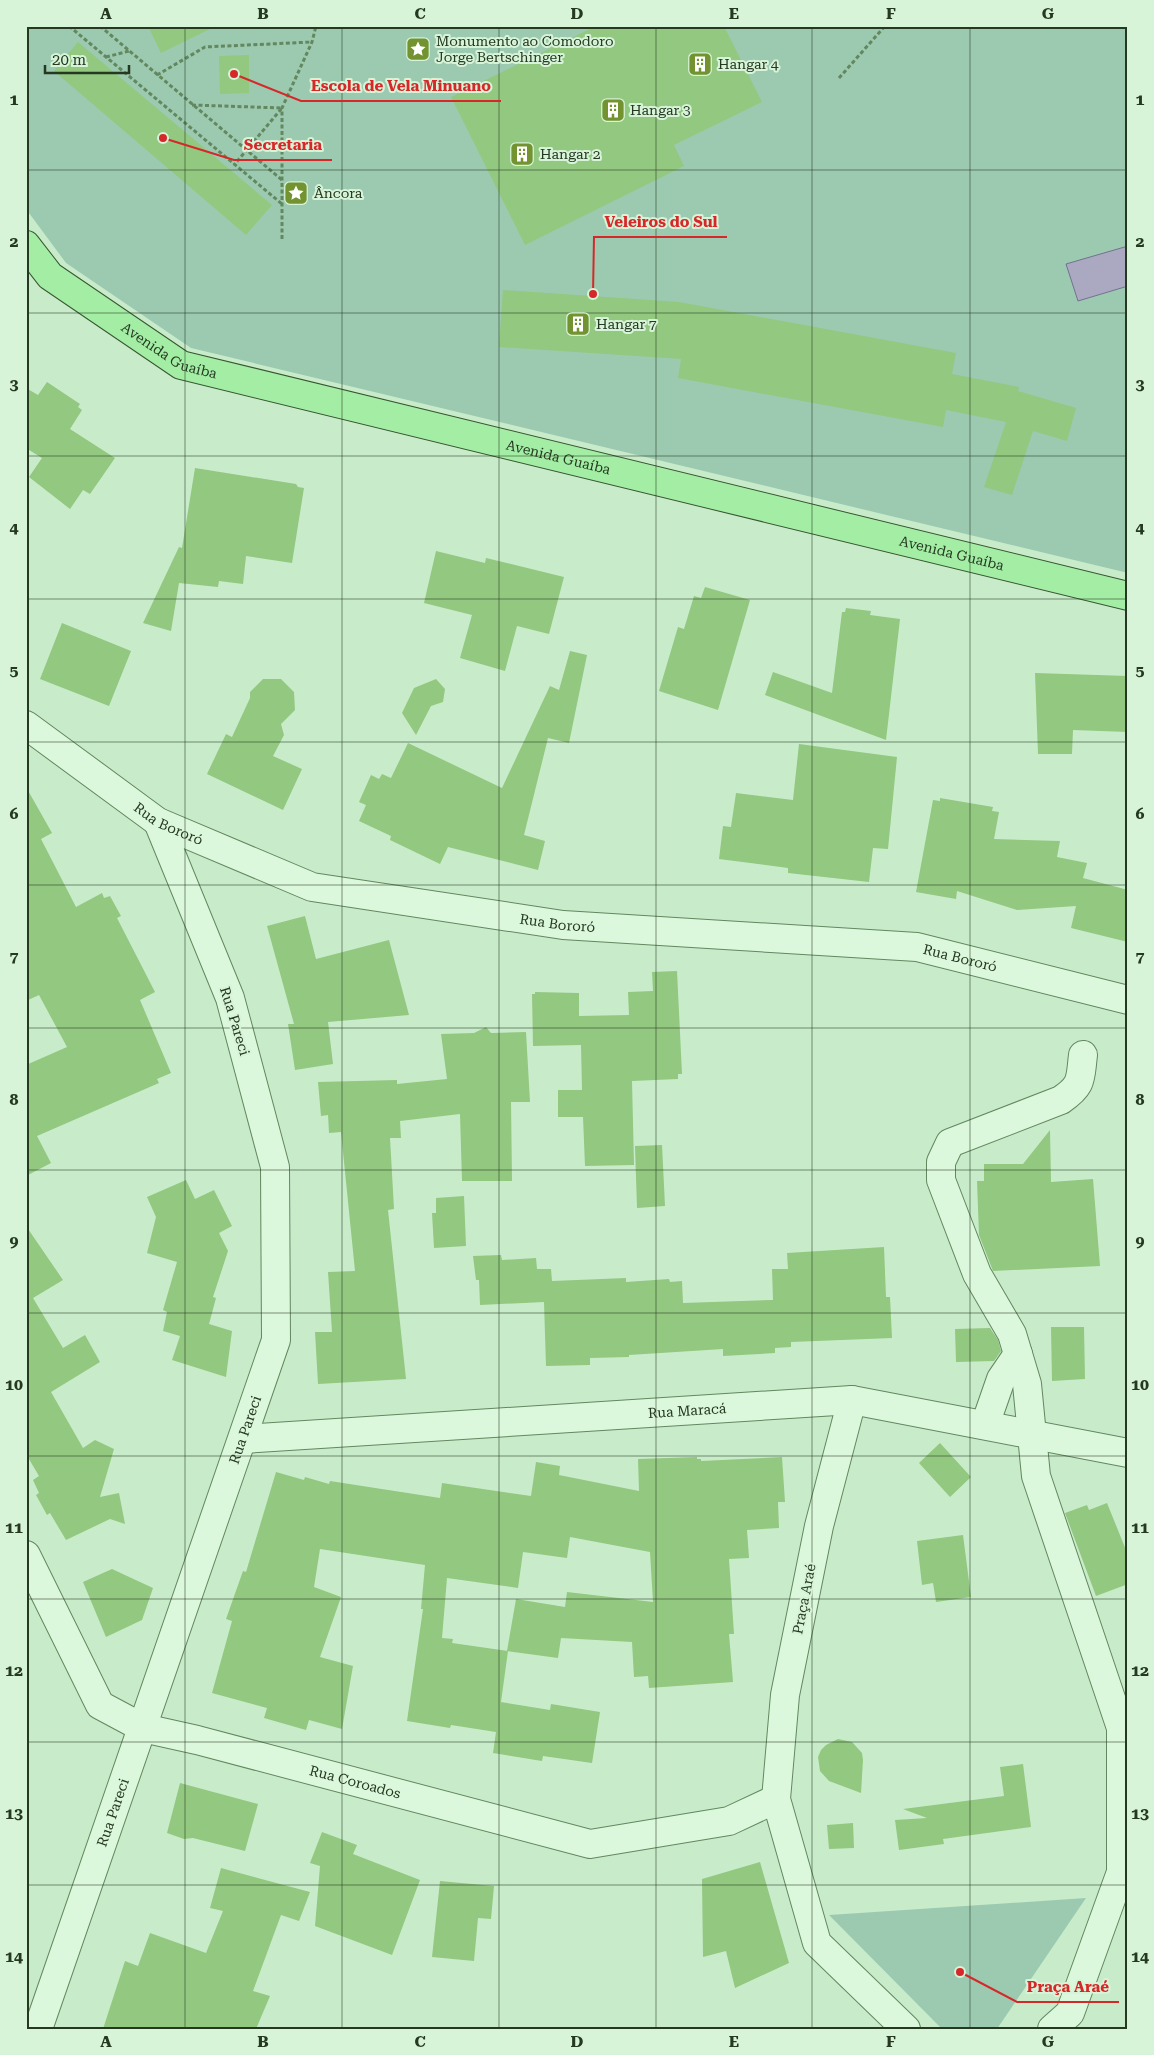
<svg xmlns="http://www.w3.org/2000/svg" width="1154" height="2055" font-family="'Roboto Serif',serif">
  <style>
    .green { fill: #9ccab1 }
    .water { fill: #aaa9c1; stroke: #72708f }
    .building { fill: #92c880 }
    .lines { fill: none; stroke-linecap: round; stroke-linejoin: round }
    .minor-casing { stroke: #63875e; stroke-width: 30 }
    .major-casing { stroke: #395632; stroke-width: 30 }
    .path { stroke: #63875e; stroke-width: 3; stroke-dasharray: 4 2.5; stroke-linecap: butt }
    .minor { stroke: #dbf7dc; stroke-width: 28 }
    .major { stroke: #a3eda5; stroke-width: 28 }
    .grid { fill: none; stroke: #253921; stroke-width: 1; stroke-opacity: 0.55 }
    .labels { text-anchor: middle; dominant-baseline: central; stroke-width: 4; stroke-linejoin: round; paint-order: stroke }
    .poi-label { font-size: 14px; fill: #253921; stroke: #d7f4d9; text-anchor: start }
    .street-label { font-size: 14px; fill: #253921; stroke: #d7f4d9 }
    .leader { fill: none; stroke: #d62828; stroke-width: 2 }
    .callout-dot { fill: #d62828; stroke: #d7f4d9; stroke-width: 2 }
    .callout-label { font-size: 15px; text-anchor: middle; font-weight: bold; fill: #d62828; stroke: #d7f4d9; stroke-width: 4; stroke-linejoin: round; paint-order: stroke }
    .neatline { fill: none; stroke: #253921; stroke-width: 2 }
    .grid-label { font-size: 16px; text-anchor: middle; font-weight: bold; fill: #253921 }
  </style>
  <rect width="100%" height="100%" fill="#c8ecca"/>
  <g class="green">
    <polygon points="26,26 1128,26 1128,246 1067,264 1078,301 1128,286 1128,573 191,348 66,263 26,209"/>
    <polygon points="1086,1898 997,2029 942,2029 829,1915"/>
  </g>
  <polygon class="water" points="1128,246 1128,286 1078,301 1066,264"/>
  <g class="building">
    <polygon points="148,26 216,26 161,53"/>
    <polygon points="596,26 724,26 762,102 674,145 684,166 525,245 451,97"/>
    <polygon points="78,42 272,205 246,235 54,71"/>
    <polygon points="249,55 249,93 220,94 219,56"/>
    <polygon points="503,290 679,302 956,353 952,374 1019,387 1018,391 1076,408 1067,441 1033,431 1012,495 984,487 1006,422 946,410 943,427 678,378 681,359 499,347"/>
    <polygon points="47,382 80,404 78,407 82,410 70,429 115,458 90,494 83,490 70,509 29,477 42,458 26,448 26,388 38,395"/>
    <polygon points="195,468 296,484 298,487 304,488 292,563 246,556 243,584 219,581 218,587 179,583 171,631 143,623 179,547 182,548"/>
    <polygon points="436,551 485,563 486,558 564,577 549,634 517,626 505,671 460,658 472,615 424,603"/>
    <polygon points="705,587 750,600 718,710 659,691 678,627 684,629 694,596 701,598"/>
    <polygon points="846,608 871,611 870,615 900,619 886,740 765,695 773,672 832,693 842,612 845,612"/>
    <polygon points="62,623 131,651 109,706 40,679"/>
    <polygon points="570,651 587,655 569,743 548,738 524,835 545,841 538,870 448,847 440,864 390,840 391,836 359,821 366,805 359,802 371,775 379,779 382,774 391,778 408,743 502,788 550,686 559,690"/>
    <polygon points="1035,673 1128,676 1128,732 1073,730 1072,754 1038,754"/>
    <polygon points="263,679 281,679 294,692 295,710 281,724 284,735 273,756 302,769 283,810 207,774 226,734 232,737 250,698 250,692"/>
    <polygon points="436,679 445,689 443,702 431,706 416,735 402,713 414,688"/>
    <polygon points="799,744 897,757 888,849 873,848 869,882 788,873 788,868 719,859 723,826 731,827 736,793 793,800"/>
    <polygon points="26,787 52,833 41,839 76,907 102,893 104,898 110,896 121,916 117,918 155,992 140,1000 171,1073 157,1079 159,1083 37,1136 51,1163 26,1176 26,1065 67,1047 39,995 26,1001"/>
    <polygon points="940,798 993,807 992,811 999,812 994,839 1060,841 1057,857 1087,863 1083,878 1128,890 1128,942 1071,928 1076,906 1017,910 957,891 956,899 916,892 933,800 940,801"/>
    <polygon points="305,916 316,959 389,940 409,1015 328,1022 333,1064 295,1070 288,1024 294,1024 267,926"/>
    <polygon points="677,971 682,1074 678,1074 678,1079 632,1081 634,1165 585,1166 583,1117 558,1117 558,1090 582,1090 581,1045 533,1046 532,994 535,994 535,992 579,993 579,1016 629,1015 628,992 653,991 652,972"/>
    <polygon points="486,1027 491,1033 526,1032 530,1102 511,1102 512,1181 462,1181 460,1114 400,1121 401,1138 390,1138 394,1209 388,1210 406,1379 318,1384 315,1332 332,1332 328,1272 355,1271 341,1132 329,1133 328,1115 321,1116 318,1082 397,1080 397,1084 447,1079 441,1034 474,1033"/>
    <polygon points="1050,1130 1051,1182 1093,1179 1100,1266 993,1271 979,1235 977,1181 984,1181 984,1164 1023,1164"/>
    <polygon points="662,1145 665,1206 637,1208 635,1146"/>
    <polygon points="186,1180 195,1199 214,1190 232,1226 219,1233 228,1251 213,1297 216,1298 209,1324 232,1331 226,1377 172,1360 180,1336 163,1331 167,1312 163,1310 177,1262 147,1253 156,1217 147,1197"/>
    <polygon points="464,1196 466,1246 434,1248 432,1213 436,1213 436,1198"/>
    <polygon points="26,1226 63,1280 33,1298 63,1348 85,1335 100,1362 51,1392 83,1448 95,1440 114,1449 100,1497 119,1493 125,1524 110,1519 66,1540 50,1513 47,1515 36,1495 39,1493 33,1480 39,1476 26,1454"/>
    <polygon points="884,1247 886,1297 890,1297 892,1338 791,1342 791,1347 775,1348 775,1353 723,1356 723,1349 629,1355 629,1357 590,1358 590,1365 546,1366 544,1302 480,1305 479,1280 476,1280 473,1256 501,1255 502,1260 536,1258 537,1269 551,1269 552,1281 626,1278 626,1282 669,1279 670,1282 682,1281 683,1303 773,1300 772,1269 788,1269 787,1253"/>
    <polygon points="1051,1327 1084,1327 1085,1379 1052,1381"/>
    <polygon points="990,1328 998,1340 1001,1351 994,1361 956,1362 955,1329"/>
    <polygon points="940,1443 971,1477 950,1497 919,1463"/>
    <polygon points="697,1457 697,1459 701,1459 701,1461 782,1457 785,1502 778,1502 779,1528 747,1530 749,1558 729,1559 734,1634 729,1634 733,1682 649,1688 648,1676 634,1677 632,1642 561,1638 558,1658 507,1651 516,1599 565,1607 567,1592 653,1602 650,1552 570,1537 567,1558 523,1552 518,1588 447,1578 442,1638 453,1639 452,1643 508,1651 501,1702 550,1710 551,1704 600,1712 592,1763 543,1756 542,1761 493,1753 496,1732 451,1725 450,1728 407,1721 423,1609 421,1609 425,1565 320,1549 314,1587 341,1597 320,1657 353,1666 342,1729 309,1720 306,1730 264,1718 267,1708 212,1693 232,1621 226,1619 243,1571 246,1572 276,1472 304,1480 305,1477 329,1484 330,1481 440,1498 442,1483 531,1496 536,1462 560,1466 559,1475 639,1491 638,1459"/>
    <polygon points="1107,1503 1128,1555 1128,1584 1096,1596 1065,1513 1087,1505 1089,1510"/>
    <polygon points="963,1535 971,1597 936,1602 933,1583 922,1585 917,1541"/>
    <polygon points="112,1569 153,1588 142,1620 106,1637 83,1582"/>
    <polygon points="838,1739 852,1742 862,1753 863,1760 861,1793 829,1781 820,1771 818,1757 821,1750 826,1745"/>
    <polygon points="1023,1764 1031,1827 943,1839 944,1844 899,1850 895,1820 927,1818 903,1809 1004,1796 1000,1767"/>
    <polygon points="180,1783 258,1804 245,1851 193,1838 184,1839 167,1833"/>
    <polygon points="853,1823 854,1848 829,1849 827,1825"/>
    <polygon points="322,1832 357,1845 353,1854 420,1880 392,1955 315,1926 320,1866 310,1863"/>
    <polygon points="760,1862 789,1963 735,1988 726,1951 703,1957 702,1879"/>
    <polygon points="221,1868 310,1892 299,1921 281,1915 253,1991 270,1996 256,2029 103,2029 125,1961 138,1966 150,1933 206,1953 223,1911 210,1908"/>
    <polygon points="440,1881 494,1886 491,1919 478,1918 474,1961 432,1957"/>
  </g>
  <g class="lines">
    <g class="minor-casing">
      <g id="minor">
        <path id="s1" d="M 26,725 L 158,822 L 312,887 L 563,925 L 917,947 L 1128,1000"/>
        <polyline points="852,1400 819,1526 785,1695 776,1799 817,1943 906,2029"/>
        <polyline points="985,1425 1001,1379 1018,1354"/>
        <path id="s2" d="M 243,1439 L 852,1400 L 1128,1453"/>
        <path id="s3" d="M 26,1555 L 100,1705 L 143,1728 L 197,1740 L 590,1844 L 729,1821 L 776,1799"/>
        <path id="s4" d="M 38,2029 L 276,1340 L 275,1167 L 230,998 L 158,822"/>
        <path d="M 1052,2029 L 1070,2013 L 1121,1872 L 1121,1728 L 1036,1476 L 1027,1384 L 1012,1334 L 977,1274 L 941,1180 L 941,1162 L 950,1143 L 1061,1100 C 1083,1085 1080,1079 1083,1055"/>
      </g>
    </g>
    <g class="major-casing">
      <g id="major">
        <path id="s5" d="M 26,245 L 50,276 L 181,365 L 1128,596"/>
      </g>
    </g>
    <g class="path">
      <polyline points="69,26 282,204"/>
      <polyline points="100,26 282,180"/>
      <polyline points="106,57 129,51"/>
      <polyline points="157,75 205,47 312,42"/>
      <polyline points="839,78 885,26"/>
      <polyline points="192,105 282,108 234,165"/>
      <polyline points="282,239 282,108 312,42 316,26"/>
    </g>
    <use href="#minor" class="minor"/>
    <use href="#major" class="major"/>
  </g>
  <path class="grid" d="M 185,26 L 185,2029M 342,26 L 342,2029M 499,26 L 499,2029M 656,26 L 656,2029M 812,26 L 812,2029M 970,26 L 970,2029M 26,170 L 1128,170M 26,313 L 1128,313M 26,456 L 1128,456M 26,599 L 1128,599M 26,742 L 1128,742M 26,885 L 1128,885M 26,1028 L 1128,1028M 26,1170 L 1128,1170M 26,1313 L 1128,1313M 26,1456 L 1128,1456M 26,1599 L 1128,1599M 26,1742 L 1128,1742M 26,1885 L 1128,1885"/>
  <defs>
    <g id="sight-square" transform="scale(1.25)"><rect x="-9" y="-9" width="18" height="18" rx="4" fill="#739331" stroke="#d7f4d9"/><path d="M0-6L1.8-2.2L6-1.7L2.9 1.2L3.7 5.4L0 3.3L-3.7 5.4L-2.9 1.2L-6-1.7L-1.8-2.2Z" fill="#fff"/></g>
    <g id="building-square" transform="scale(1.25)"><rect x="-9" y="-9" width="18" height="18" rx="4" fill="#739331" stroke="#d7f4d9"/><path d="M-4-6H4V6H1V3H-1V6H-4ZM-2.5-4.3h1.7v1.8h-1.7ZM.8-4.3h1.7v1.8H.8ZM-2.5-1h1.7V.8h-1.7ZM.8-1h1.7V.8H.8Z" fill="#fff"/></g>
  </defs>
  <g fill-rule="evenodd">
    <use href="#sight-square" x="418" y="49"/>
    <use href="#building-square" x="700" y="64"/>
    <use href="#building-square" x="613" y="110"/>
    <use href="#building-square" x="522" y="154"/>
    <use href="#sight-square" x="296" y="193"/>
    <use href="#building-square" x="578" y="324"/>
  </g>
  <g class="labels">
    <g class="poi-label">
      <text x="436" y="41">Monumento ao Comodoro<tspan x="436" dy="16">Jorge Bertschinger</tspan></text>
      <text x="718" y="64">Hangar 4</text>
      <text x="630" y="110">Hangar 3</text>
      <text x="540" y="154">Hangar 2</text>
      <text x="314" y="193">Âncora</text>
      <text x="596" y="324">Hangar 7</text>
    </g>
    <g class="street-label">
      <text stroke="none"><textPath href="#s5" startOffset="181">Avenida Guaíba</textPath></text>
      <text stroke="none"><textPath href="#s5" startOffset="586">Avenida Guaíba</textPath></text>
      <text stroke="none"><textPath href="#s5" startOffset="991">Avenida Guaíba</textPath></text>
      <text stroke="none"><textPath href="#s1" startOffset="174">Rua Bororó</textPath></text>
      <text stroke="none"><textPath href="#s1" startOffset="579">Rua Bororó</textPath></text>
      <text stroke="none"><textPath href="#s1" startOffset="984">Rua Bororó</textPath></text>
      <text transform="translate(235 1021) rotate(73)">Rua Pareci</text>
      <text stroke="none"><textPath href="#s2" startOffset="445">Rua Maracá</textPath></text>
      <text stroke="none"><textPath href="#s4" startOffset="634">Rua Pareci</textPath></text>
      <text transform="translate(804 1599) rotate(-79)">Praça Araé</text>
      <text stroke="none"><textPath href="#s3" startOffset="435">Rua Coroados</textPath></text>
      <text stroke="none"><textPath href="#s4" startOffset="229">Rua Pareci</textPath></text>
    </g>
  </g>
  <path class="leader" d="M234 74L301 101H501M163 138L234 160H332M593 294L594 237H727M960 1972L1017 2002H1119"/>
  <g class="callout-dot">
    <circle cx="234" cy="74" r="5"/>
    <circle cx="163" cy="138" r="5"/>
    <circle cx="593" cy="294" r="5"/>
    <circle cx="960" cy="1972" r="5"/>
  </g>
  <g class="callout-label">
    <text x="401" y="91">Escola de Vela Minuano</text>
    <text x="283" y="150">Secretaria</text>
    <text x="661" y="227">Veleiros do Sul</text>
    <text x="1068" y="1992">Praça Araé</text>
  </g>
  <rect width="1154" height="2055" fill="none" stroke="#d7f4d9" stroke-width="55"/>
  <path d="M45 65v8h84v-8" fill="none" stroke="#253921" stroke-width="2.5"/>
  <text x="52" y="65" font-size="15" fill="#253921" stroke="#d7f4d9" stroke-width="4" paint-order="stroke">20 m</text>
  <rect x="28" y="28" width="1098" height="2000" class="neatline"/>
  <g class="grid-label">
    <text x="106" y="19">A</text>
    <text x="263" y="19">B</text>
    <text x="420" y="19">C</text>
    <text x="577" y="19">D</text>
    <text x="734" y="19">E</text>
    <text x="891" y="19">F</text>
    <text x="1048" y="19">G</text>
    <text x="14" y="105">1</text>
    <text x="1140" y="105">1</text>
    <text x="14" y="247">2</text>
    <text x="1140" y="247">2</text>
    <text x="14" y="390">3</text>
    <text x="1140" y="390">3</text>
    <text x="14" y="533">4</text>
    <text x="1140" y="533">4</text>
    <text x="14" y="676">5</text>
    <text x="1140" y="676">5</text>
    <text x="14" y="819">6</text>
    <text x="1140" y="819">6</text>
    <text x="14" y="962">7</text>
    <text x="1140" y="962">7</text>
    <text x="14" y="1105">8</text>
    <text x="1140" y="1105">8</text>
    <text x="14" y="1247">9</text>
    <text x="1140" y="1247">9</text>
    <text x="14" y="1390">10</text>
    <text x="1140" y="1390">10</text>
    <text x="14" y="1533">11</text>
    <text x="1140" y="1533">11</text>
    <text x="14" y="1676">12</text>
    <text x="1140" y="1676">12</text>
    <text x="14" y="1819">13</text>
    <text x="1140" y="1819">13</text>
    <text x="14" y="1962">14</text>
    <text x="1140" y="1962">14</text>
    <text x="106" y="2047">A</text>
    <text x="263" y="2047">B</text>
    <text x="420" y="2047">C</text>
    <text x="577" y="2047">D</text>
    <text x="734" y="2047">E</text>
    <text x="891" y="2047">F</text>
    <text x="1048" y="2047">G</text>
  </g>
</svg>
